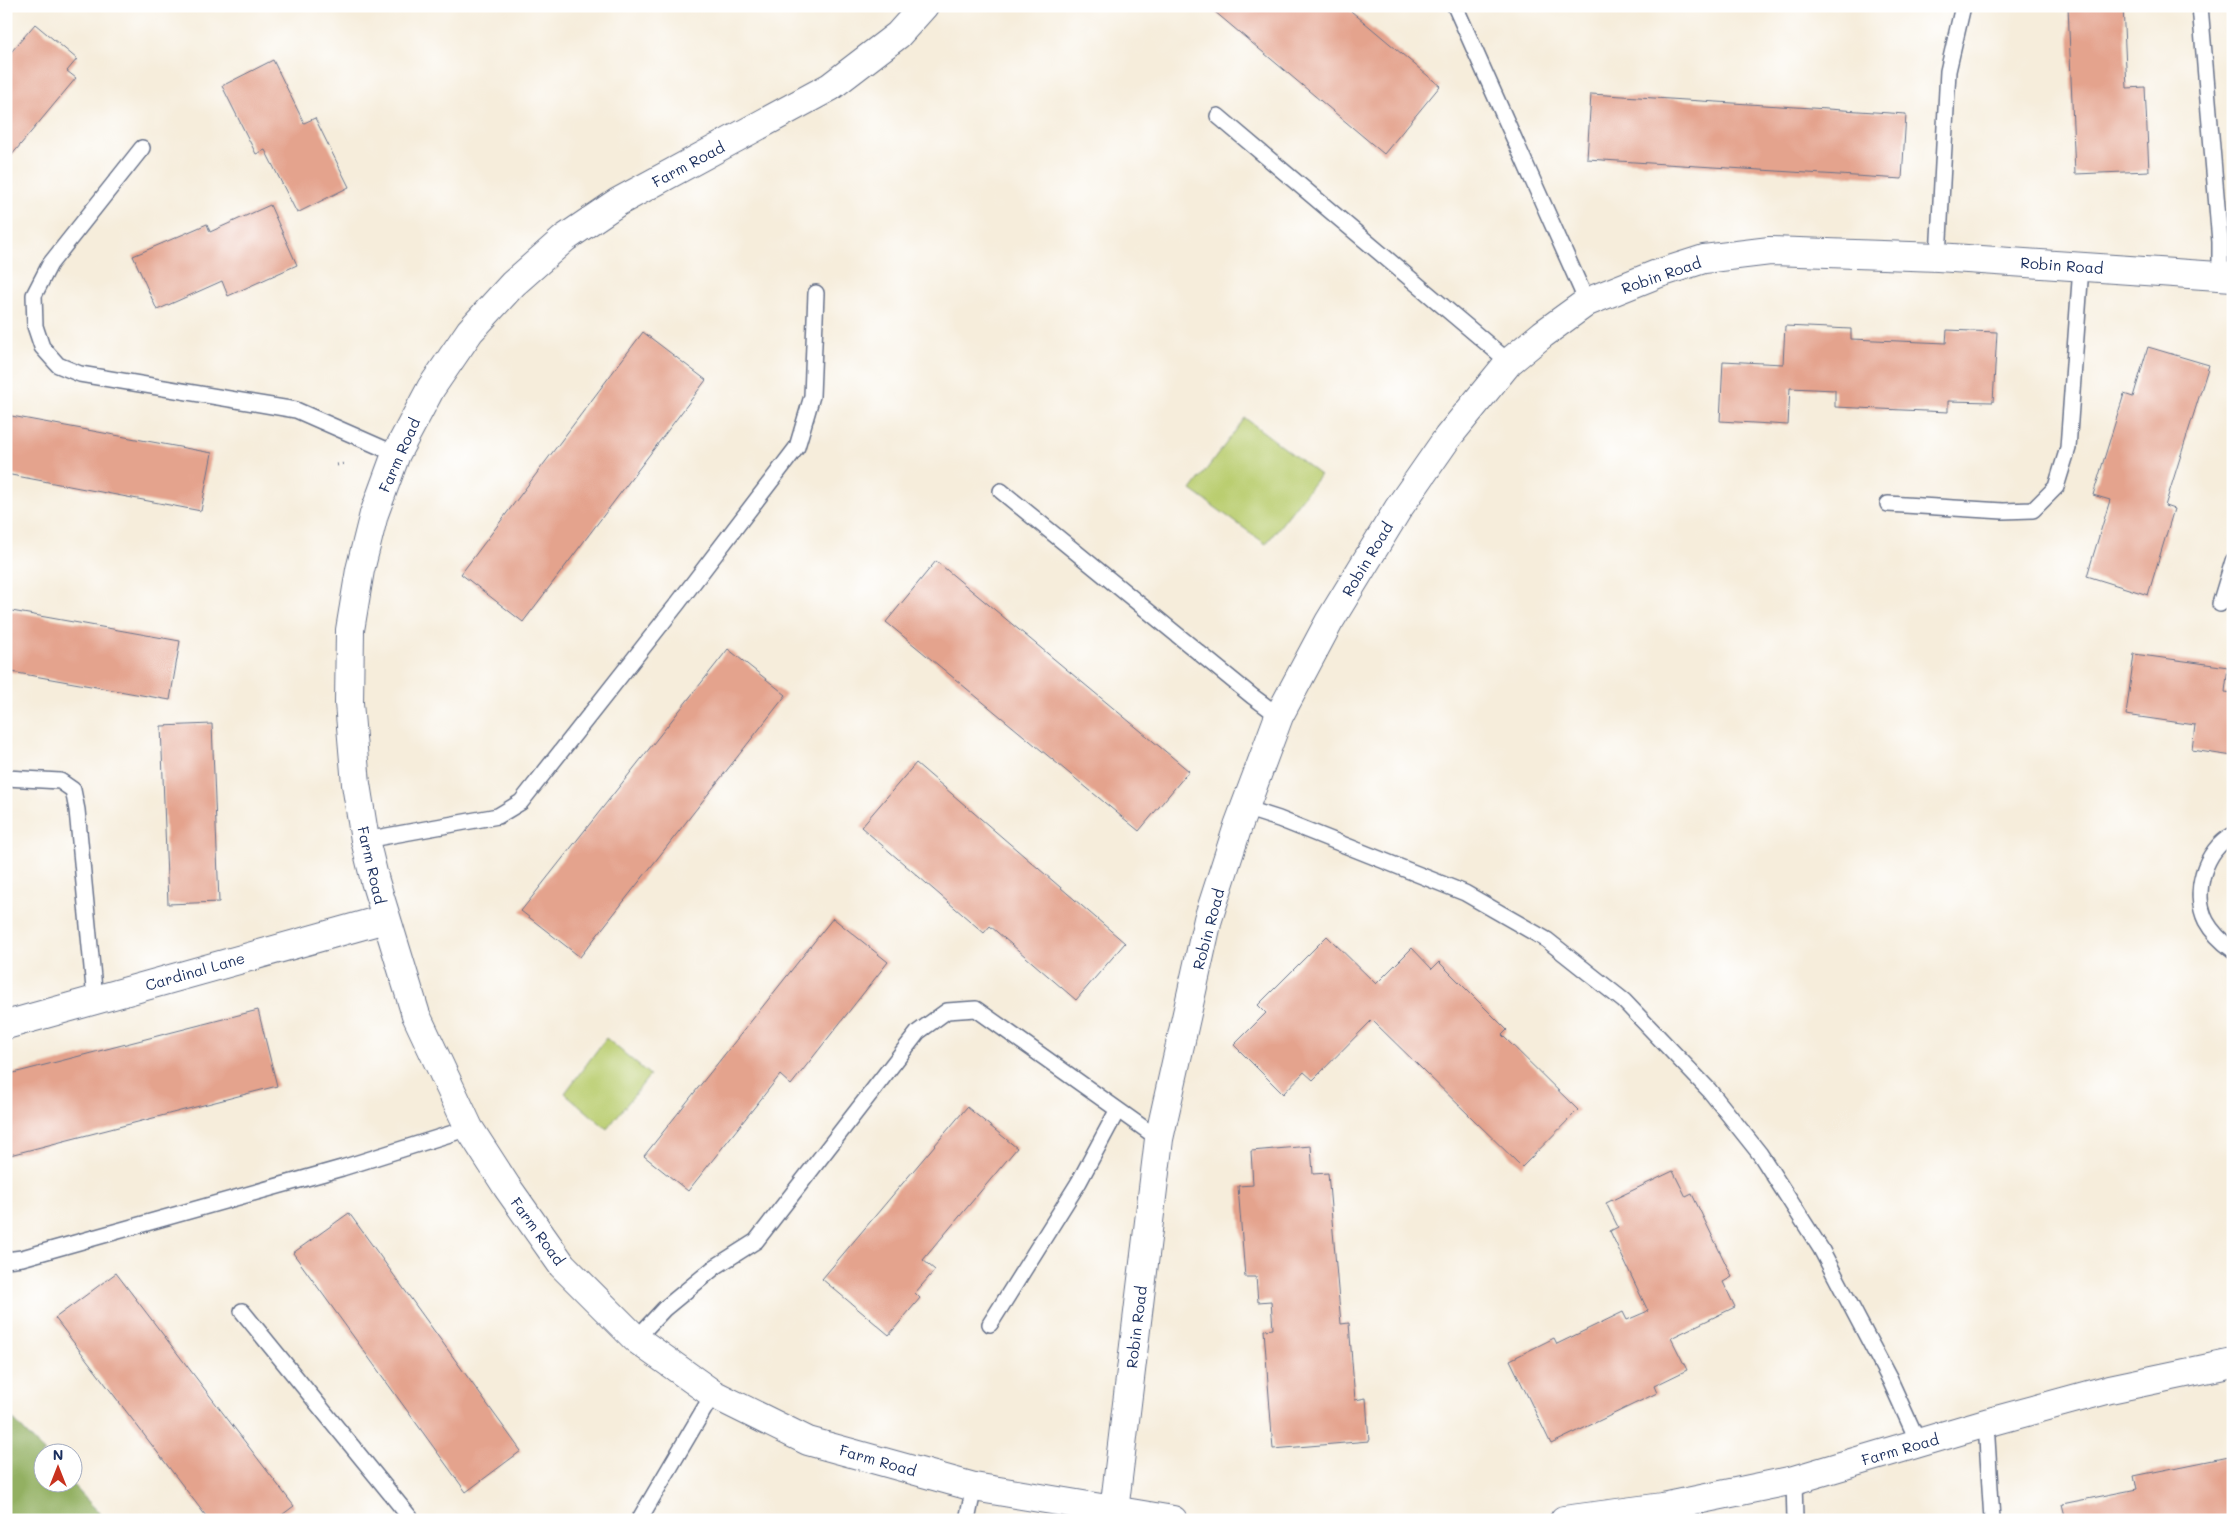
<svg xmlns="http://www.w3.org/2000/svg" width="2239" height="1526" font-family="Mali,sans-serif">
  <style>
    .green { fill: #bacd70; stroke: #6a7e67 }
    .forest { fill: #93b062; stroke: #577060 }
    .building { fill: #e4a38d }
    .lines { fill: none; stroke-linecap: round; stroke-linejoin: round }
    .service-casing { stroke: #68728a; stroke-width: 18 }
    .minor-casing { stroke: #68728a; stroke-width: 30 }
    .tertiary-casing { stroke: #68728a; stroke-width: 30 }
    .path { stroke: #68728a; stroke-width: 3; stroke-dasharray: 1 4; stroke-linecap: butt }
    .service { stroke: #fff; stroke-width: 15 }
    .minor { stroke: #fff; stroke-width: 28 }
    .tertiary { stroke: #fff; stroke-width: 28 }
    .labels { text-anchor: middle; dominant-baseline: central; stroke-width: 4; stroke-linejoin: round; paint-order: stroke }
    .street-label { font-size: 15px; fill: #1b2f5e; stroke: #fff }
  </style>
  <rect width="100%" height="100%" fill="#fff"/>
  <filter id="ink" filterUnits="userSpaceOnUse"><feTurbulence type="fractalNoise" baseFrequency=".02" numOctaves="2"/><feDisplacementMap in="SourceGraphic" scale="10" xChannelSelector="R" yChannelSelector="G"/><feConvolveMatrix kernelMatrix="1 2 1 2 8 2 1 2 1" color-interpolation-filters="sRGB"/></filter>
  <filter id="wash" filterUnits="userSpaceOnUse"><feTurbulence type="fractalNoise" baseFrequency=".0096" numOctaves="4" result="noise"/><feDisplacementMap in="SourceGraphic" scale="20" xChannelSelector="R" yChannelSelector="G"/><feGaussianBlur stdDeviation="1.12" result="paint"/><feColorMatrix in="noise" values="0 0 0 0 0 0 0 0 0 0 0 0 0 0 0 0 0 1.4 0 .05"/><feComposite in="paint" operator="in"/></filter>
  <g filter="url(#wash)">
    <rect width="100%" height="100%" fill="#f6eddb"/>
    <g class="green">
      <polygon points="1245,418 1320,475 1266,544 1191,490"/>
      <polygon points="606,1038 650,1075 607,1129 565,1093"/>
    </g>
    <polygon class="forest" points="6,1412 45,1453 42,1454 42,1484 72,1484 106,1520 6,1520"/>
    <g id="blocks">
      <g class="building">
        <polygon points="1208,6 1345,6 1440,86 1384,154"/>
        <polygon points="2068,6 2123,6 2127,88 2145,87 2149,171 2075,174"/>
        <polygon points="35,24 77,59 67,71 76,78 6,162 6,58"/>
        <polygon points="273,60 304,123 315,118 349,187 297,213 265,150 256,154 222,86"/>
        <polygon points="1591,94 1906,114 1902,179 1587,159"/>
        <polygon points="270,205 297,265 228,296 222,281 157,310 133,256 207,224 210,232"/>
        <polygon points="1785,326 1851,329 1851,339 1946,343 1947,330 1997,332 1993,402 1948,401 1948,412 1835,407 1835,390 1790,388 1788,425 1720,421 1723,361 1783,364"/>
        <polygon points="643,332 706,380 523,622 461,574"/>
        <polygon points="2148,347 2209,365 2165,506 2174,509 2148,595 2087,576 2110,500 2093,495 2124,394 2133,397"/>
        <polygon points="6,415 212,453 201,511 6,474"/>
        <polygon points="936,561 1189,771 1139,831 886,622"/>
        <polygon points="6,610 180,641 170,700 6,671"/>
        <polygon points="728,649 786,695 580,957 521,911"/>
        <polygon points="2134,654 2228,667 2225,692 2233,693 2233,756 2192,750 2195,725 2126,715"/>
        <polygon points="212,724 219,902 168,904 161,726"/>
        <polygon points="916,763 1125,943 1076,1000 990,926 984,933 861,827"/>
        <polygon points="833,918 888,962 791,1085 780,1075 688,1191 644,1156"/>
        <polygon points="1327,936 1376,984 1412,948 1432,969 1439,962 1507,1030 1502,1035 1578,1110 1522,1167 1372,1020 1313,1080 1304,1072 1283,1094 1234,1045 1266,1013 1258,1005"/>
        <polygon points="258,1010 277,1086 6,1156 6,1075"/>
        <polygon points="967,1107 1017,1148 923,1260 935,1270 915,1293 920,1298 889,1335 822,1279"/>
        <polygon points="1311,1146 1313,1174 1328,1173 1341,1324 1349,1323 1355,1400 1366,1398 1369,1441 1273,1449 1264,1330 1273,1329 1271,1301 1258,1302 1256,1277 1245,1277 1238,1186 1253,1185 1251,1151"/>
        <polygon points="1673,1171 1686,1197 1692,1194 1732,1277 1723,1282 1735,1307 1671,1338 1687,1370 1654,1386 1657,1393 1551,1444 1510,1360 1554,1338 1557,1344 1623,1312 1627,1320 1648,1311 1610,1231 1618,1227 1606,1203"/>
        <polygon points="349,1213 521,1451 466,1492 293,1253"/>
        <polygon points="116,1273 294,1506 275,1520 209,1520 55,1318"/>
        <polygon points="2233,1456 2233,1520 2066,1520 2062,1504 2137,1489 2134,1476"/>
      </g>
    </g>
  </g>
  <g filter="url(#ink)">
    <use href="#blocks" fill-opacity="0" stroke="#68728a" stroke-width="1"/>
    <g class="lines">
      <g class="service-casing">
        <g id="service">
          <polyline points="1455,6 1587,302"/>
          <polyline points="2200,6 2220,242 2220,276"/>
          <polyline points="1218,116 1509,362"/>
          <polyline points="142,148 50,264 34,295 35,326 42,347 58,365 80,374 296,410 396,454"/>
          <polyline points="1938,257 1948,71 1963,6"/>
          <polyline points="1001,491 1252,696 1279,716"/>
          <polyline points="1888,504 2003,511 2033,510 2056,487 2068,448 2081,267"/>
          <polyline points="2220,604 2233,561"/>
          <polyline points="6,778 60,781 73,790 77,810 95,999"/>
          <polyline points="1245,808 1279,819 1465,893 1547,940 1624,1001 1709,1090 1760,1154 1821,1249 1890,1380 1919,1444"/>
          <path d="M 2233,835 C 2204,850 2192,893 2206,921 C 2213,934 2222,942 2233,950"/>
          <polyline points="365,840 498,816 521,802 678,603 797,447 812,396 816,293"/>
          <polyline points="6,1260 22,1258 342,1168 469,1128"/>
          <polyline points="242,1311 412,1520"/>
          <polyline points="990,1324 1079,1182 1117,1111"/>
          <polyline points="636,1339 664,1309 715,1267 756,1241 918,1032 947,1011 976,1009 1159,1139"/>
          <polyline points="1986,1423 1992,1520"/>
          <polyline points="1794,1480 1795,1520"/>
          <polyline points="639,1520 713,1394"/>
          <polyline points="967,1520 974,1487"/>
        </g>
      </g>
      <g class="minor-casing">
        <g id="minor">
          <polyline points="6,1025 385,919"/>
          <polyline points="1114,1511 1159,1139 1208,919 1238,826 1279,716 1329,622 1398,509 1448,437 1509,362 1543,334 1587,302 1657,274 1704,259 1770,251 1938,257 2233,277"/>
        </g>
      </g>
      <g class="tertiary-casing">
        <g id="tertiary">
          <polyline points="924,6 898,35 830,87 618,202 565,238 513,284 470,331 431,388 396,454 374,514 360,570 350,630 349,703 356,784 365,840 375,881 416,1015 469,1128 507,1187 562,1265 636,1339 713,1394 808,1441 974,1487 1173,1520"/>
          <polyline points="1564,1520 1663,1507 1794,1480 1986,1423 2110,1389 2233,1363"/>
        </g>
      </g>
      <polyline class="path" points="337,465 344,464"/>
      <use href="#service" class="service"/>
      <use href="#minor" class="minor"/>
      <use href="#tertiary" class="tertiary"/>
    </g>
  </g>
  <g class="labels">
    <g class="street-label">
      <text transform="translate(688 164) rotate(-28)">Farm Road</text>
      <text transform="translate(2062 265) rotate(4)">Robin Road</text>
      <text transform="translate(1661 275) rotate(-19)">Robin Road</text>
      <text transform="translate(399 455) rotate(-66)">Farm Road</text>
      <text transform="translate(1367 559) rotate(-59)">Robin Road</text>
      <text transform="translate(372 865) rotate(77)">Farm Road</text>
      <text transform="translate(1208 929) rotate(-75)">Robin Road</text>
      <text transform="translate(195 971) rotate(-16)">Cardinal Lane</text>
      <text transform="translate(538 1231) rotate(54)">Farm Road</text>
      <text transform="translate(1136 1327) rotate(-83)">Robin Road</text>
      <text transform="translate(1900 1449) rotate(-16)">Farm Road</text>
      <text transform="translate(878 1460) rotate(16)">Farm Road</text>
    </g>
  </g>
  <rect width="2239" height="1526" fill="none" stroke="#fff" stroke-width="25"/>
  <g transform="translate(58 1468)"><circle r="24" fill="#ffffff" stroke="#a4acbf"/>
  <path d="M0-4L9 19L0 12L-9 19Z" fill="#c8321e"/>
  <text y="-8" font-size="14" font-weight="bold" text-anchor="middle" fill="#1b2f5e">N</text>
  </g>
</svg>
